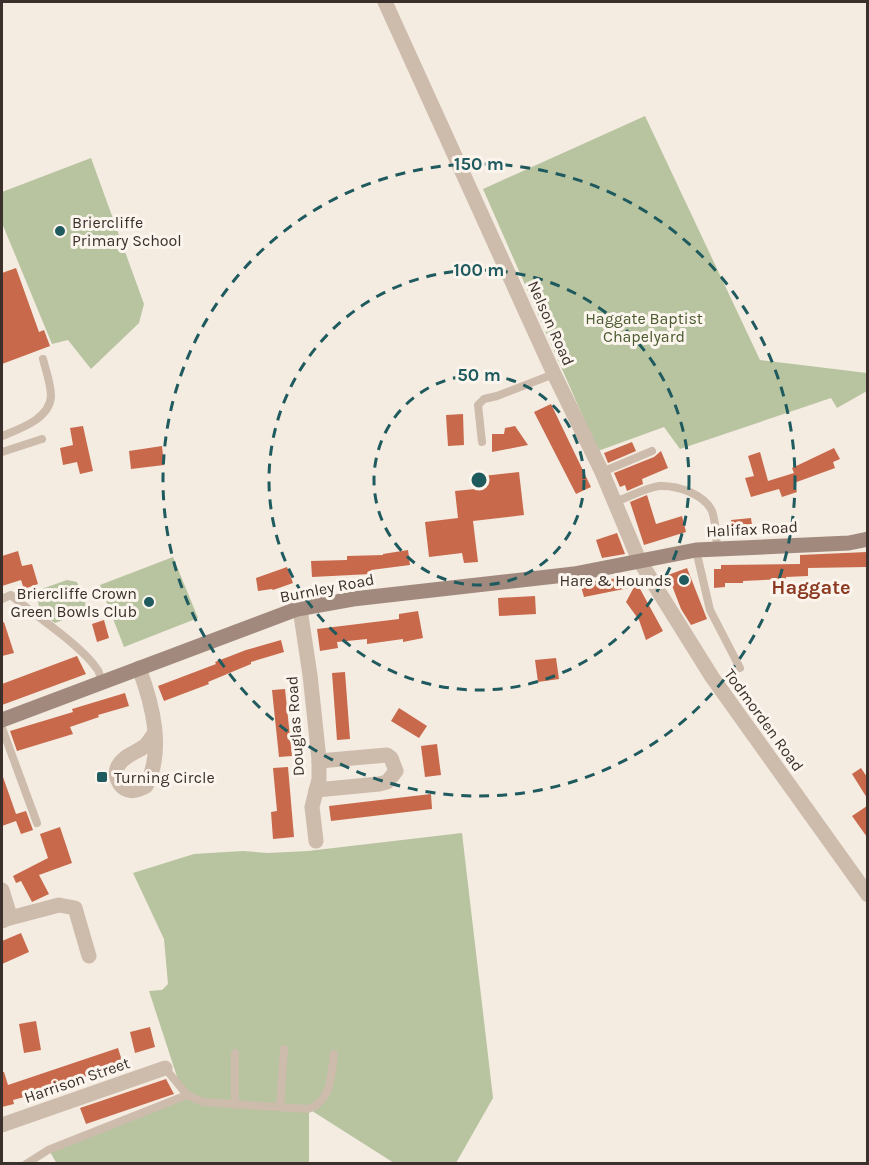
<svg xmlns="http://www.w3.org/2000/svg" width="869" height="1165" font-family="Karla,sans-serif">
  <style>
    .green { fill: #b8c4a0 }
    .building { fill: #c8694b }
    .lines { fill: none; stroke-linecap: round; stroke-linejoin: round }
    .lane { stroke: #cdbbac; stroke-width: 8 }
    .street { stroke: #cdbbac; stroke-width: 15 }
    .secondary { stroke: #a18a7d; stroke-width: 15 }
    .ring { fill: none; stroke: #1f5a5e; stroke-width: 3; stroke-dasharray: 10 8 }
    .poi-dot { fill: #1f5a5e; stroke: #fbf5ee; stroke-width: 2 }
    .labels { text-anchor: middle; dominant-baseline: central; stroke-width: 6; stroke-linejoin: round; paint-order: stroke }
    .poi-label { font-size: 16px; fill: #3b302b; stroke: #fbf5ee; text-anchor: start }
    .park-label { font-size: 16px; fill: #4a5a2e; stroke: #fbf5ee }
    .street-label { font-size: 16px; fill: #3b302b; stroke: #fbf5ee }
    .quarter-label { font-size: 20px; font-weight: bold; fill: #8c3b22; stroke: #fbf5ee }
    .centre { fill: #1f5a5e; stroke: #fbf5ee; stroke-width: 3 }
    .ring-label { font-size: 18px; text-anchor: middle; font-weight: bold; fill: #1f5a5e; stroke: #fbf5ee; stroke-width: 6; stroke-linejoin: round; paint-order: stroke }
  </style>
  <rect width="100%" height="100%" fill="#f4ebe1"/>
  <g class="green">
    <polygon points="645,116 760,360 867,373 867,391 837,408 831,398 680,449 664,427 598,451 483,189"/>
    <polygon points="91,158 144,304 139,323 91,369 68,340 52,344 2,223 2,192"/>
    <polygon points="173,557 198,618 124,647 100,585"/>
    <polygon points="67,580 77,582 88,610 55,623 40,613 36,591"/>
    <polygon points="462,833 493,1098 456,1163 394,1163 309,1109 309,1163 57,1164 50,1152 183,1095 149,991 162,990 168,984 164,939 133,873 194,854 243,851 268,853 308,851"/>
  </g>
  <g class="building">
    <polygon points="16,268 39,332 44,330 50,346 2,364 2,273"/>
    <polygon points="551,404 591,487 576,494 534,412"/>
    <polygon points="463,414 464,445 448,446 446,415"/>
    <polygon points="83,426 93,471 80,474 77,462 63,465 60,448 73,445 70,428"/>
    <polygon points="515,426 528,445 492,452 492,434 504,434 505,428"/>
    <polygon points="632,442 636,451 608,463 604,453"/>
    <polygon points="162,446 164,465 131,469 129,451"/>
    <polygon points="834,448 840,459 833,462 835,468 794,483 797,492 782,497 779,489 751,497 745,478 754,476 748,456 760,452 768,481 794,473 792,468"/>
    <polygon points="661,451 668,468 642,479 643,484 627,491 625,485 620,487 614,473 654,457"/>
    <polygon points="519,472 524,515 473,521 478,562 464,563 462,553 429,557 425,522 458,518 455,491 485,488 483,476"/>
    <polygon points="647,495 656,524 682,516 686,532 644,545 630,502"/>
    <polygon points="751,518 753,533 733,535 731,520"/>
    <polygon points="617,533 625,554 602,558 596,540"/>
    <polygon points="408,550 410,565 371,570 371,574 312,577 311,561 347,560 347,556 383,555 383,554"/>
    <polygon points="18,551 22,566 32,564 38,584 24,589 21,580 2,586 2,556"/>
    <polygon points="867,552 867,567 808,568 808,576 786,577 786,579 743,581 743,583 725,583 725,587 714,588 714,569 721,569 721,565 800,564 800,555"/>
    <polygon points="287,567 293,583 273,590 272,589 258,591 256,578"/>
    <polygon points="687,568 707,619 691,625 681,609 668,575"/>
    <polygon points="633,576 663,631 646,640 639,620 626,602 634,587 584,597 580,583"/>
    <polygon points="535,596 536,614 499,616 498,598"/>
    <polygon points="418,611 423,638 403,642 403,639 367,644 367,639 337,642 338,648 320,651 317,629 399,619 399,614"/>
    <polygon points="104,620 109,638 97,642 92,624"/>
    <polygon points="4,622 14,653 2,656 2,623"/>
    <polygon points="281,640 284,652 251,662 251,664 208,682 209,684 164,701 158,686 216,664 215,662 246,650"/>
    <polygon points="77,656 86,674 2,705 2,684"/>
    <polygon points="556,658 559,679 538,682 535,660"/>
    <polygon points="345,672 350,739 337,740 332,673"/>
    <polygon points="285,689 292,756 279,757 272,690"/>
    <polygon points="125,693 129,706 98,715 99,717 70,727 73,734 17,751 10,731 73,712 72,709"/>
    <polygon points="399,708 427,726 419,738 391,721"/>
    <polygon points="437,744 441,775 425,777 421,746"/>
    <polygon points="288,767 294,837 273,839 271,812 277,811 273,768"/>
    <polygon points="861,768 867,777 867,798 852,774"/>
    <polygon points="2,777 3,777 16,814 26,811 33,830 21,834 16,821 2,826"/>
    <polygon points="431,794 432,809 331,821 329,806"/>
    <polygon points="867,806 867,837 852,816"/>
    <polygon points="60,827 72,863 39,875 49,894 32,902 21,881 16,883 13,876 48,858 40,834"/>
    <polygon points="21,933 29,952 2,964 2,941"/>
    <polygon points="36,1021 41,1050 24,1053 19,1024"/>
    <polygon points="150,1027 155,1047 135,1053 130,1032"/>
    <polygon points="118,1048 123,1064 54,1087 54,1089 13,1100 14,1104 2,1107 2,1072 4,1072 8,1085"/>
    <polygon points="166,1079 174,1094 86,1124 80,1108"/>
  </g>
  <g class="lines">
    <g class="lane">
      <path d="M 2,436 C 19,429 50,419 51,396 C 51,384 46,371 43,359"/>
      <polyline points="482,442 478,405 484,399 497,396 554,374"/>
      <polyline points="2,452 42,439"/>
      <polyline points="602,472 652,451"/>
      <path d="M 615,502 C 629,497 645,488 659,486 C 677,485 704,494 712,511 C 716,522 716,536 717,548"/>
      <polyline points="696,550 710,610 740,668"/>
      <path d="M 2,599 L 11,595 C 35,616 80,644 97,669 C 100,672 100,678 102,682"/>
      <polyline points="2,728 37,823"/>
      <path d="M 165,1068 L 187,1095 L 203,1102 L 308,1109 C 332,1101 331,1075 334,1054"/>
      <polyline points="235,1105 235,1053"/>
      <polyline points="280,1107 284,1049"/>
      <polyline points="26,1164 48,1150 187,1095"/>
    </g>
    <g class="street">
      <polyline points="385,2 554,374 602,472 639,560 712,677 868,895"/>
      <polyline points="300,609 310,675 319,759 319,779 312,807 316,841"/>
      <path d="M 139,668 C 152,703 165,750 146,786 C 140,789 134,792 128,790 C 118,787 114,774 118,766 C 124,755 136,753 145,746 C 148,743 151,738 154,734"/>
      <polyline points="316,790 379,784 387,782 396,771 391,758 387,755 319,761"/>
      <polyline points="2,890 9,913 6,919 2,921"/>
      <polyline points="6,919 59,905 75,908 89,956"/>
      <polyline points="2,1125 165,1068"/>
    </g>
    <polyline class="secondary" points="2,720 297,609 353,599 574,574 696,550 849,543 868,539"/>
  </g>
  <g class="ring">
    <circle cx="479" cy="480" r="105"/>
    <circle cx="479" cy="480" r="210"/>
    <circle cx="479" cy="480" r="316"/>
  </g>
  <g class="poi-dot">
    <circle cx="60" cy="231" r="6"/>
    <circle cx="684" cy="580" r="6"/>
    <circle cx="149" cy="602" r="6"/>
    <rect x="96" y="771" width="12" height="12" rx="3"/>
  </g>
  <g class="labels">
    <g class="poi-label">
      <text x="72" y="222">Briercliffe<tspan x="72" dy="18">Primary School</tspan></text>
      <text x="672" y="580" text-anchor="end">Hare &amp; Hounds</text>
      <text x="137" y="593" text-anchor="end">Briercliffe Crown<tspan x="137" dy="18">Green Bowls Club</tspan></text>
      <text x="114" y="777">Turning Circle</text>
    </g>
    <g class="park-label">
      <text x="644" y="318">Haggate Baptist<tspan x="644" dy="18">Chapelyard</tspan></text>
    </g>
    <g class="street-label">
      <text transform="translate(551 323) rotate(66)">Nelson Road</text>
      <text transform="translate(752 529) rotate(-3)">Halifax Road</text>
      <text transform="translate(327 588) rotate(-11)">Burnley Road</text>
      <text transform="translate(764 720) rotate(54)">Todmorden Road</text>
      <text transform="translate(295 726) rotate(-94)">Douglas Road</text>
      <text transform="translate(77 1080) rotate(-19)">Harrison Street</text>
    </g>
    <g class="quarter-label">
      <text x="811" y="587">Haggate</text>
    </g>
  </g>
  <circle cx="479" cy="480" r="9" class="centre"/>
  <g class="ring-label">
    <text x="479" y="170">150 m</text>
    <text x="479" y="276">100 m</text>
    <text x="479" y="381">50 m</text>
  </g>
  <rect width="869" height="1165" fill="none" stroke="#3b302b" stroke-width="6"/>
</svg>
